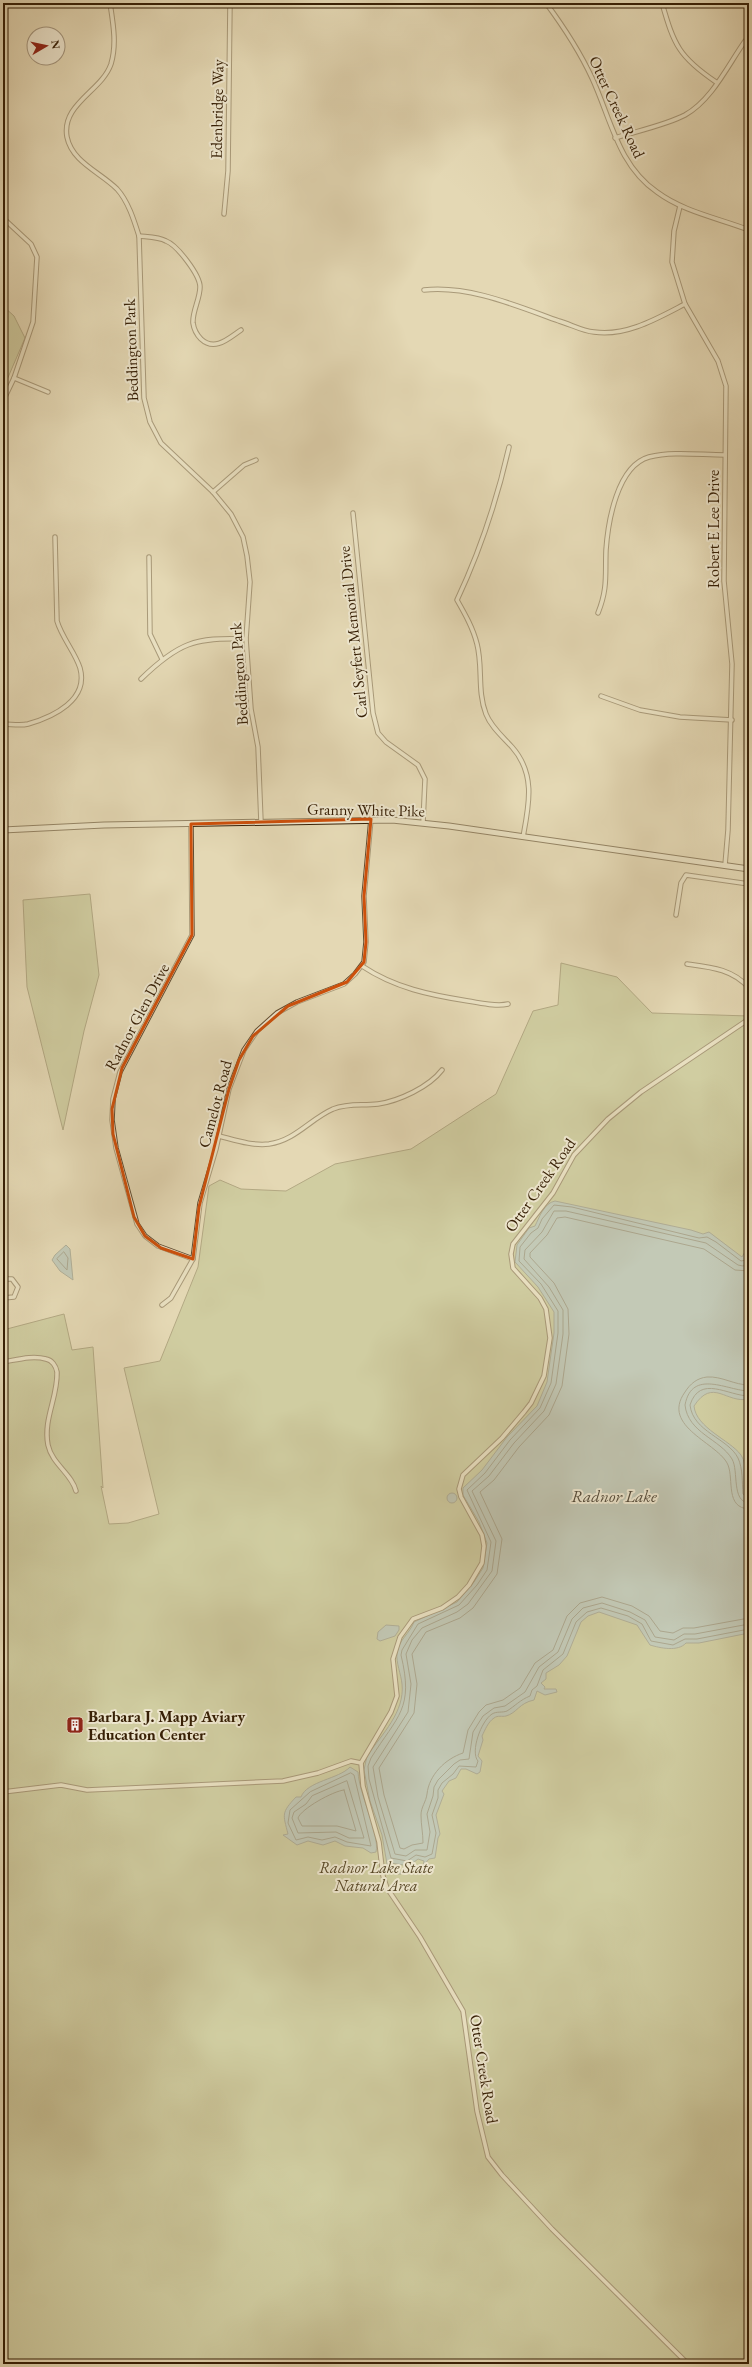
<svg xmlns="http://www.w3.org/2000/svg" width="752" height="2367" font-family="'EB Garamond',serif">
  <style>
    .green { fill: #b9be8a; stroke: #786e48 }
    .water { fill: #9cb6b9; stroke: #737a71 }
    .lines { fill: none; stroke-linecap: round; stroke-linejoin: round }
    .shore { stroke: #696a5f; stroke-width: 1 }
    .street-casing { stroke: #624d31; stroke-width: 5.5 }
    .secondary-casing { stroke: #361f05; stroke-width: 7 }
    .street { stroke: #ede6ce; stroke-width: 3.5 }
    .secondary { stroke: #ede6ce; stroke-width: 5 }
    .marked { fill: none; stroke: #cd500b; stroke-width: 3; stroke-linejoin: round }
    .labels { text-anchor: middle; dominant-baseline: central; stroke-width: 4; stroke-linejoin: round; paint-order: stroke }
    .street-label { font-size: 16px; fill: #361f05; stroke: #ede6ce }
    .poi-label { font-size: 16px; font-weight: bold; fill: #361f05; stroke: #ede6ce; text-anchor: start }
    .park-label { font-size: 16px; font-style: italic; fill: #574726; stroke: #ede6ce }
    .water-label { font-size: 17px; font-style: italic; fill: #554c3b; stroke: #ede6ce }
  </style>
  <rect width="100%" height="100%" fill="#e4d8b4"/>
  <filter id="stains"><feTurbulence type="fractalNoise" baseFrequency=".005" numOctaves="4"/><feColorMatrix values="0 0 0 0 .2 0 0 0 0 .09 0 0 0 0 .02 0 0 0 .5 -.17"/></filter>
  <radialGradient id="worn" r=".72"><stop offset=".6" stop-color="#630" stop-opacity="0"/><stop offset="1" stop-color="#630" stop-opacity=".3"/></radialGradient>
  <g class="green">
    <polygon points="3,306 14,316 25,338 3,389"/>
    <polygon points="90,894 99,975 84,1031 63,1130 27,987 23,900"/>
    <polygon points="561,963 617,977 652,1013 749,1016 749,2364 3,2364 3,1330 64,1314 72,1350 93,1347 103,1488 101,1486 109,1524 128,1523 159,1514 124,1368 160,1361 198,1267 209,1186 220,1180 241,1189 286,1191 335,1164 411,1149 496,1094 533,1011 558,1005"/>
  </g>
  <g class="water">
    <path d="M 555,1201 L 691,1230 L 703,1234 L 709,1232 L 742,1257 L 747,1248 L 749,1235 L 749,1399 C 726,1404 713,1377 694,1406 C 696,1428 730,1440 741,1455 C 749,1466 743,1490 749,1499 L 749,1633 L 699,1643 L 686,1643 C 678,1652 660,1648 650,1645 L 637,1625 L 599,1612 L 588,1616 L 581,1622 L 567,1656 L 559,1665 L 546,1673 L 546,1679 L 541,1683 L 545,1687 L 544,1689 L 556,1689 L 557,1692 L 545,1695 L 537,1691 L 534,1700 C 519,1703 517,1713 506,1716 C 502,1717 498,1715 494,1718 C 488,1722 485,1730 482,1736 L 483,1740 L 478,1756 L 482,1761 L 480,1772 L 477,1774 L 466,1769 L 461,1769 L 456,1778 L 449,1781 L 442,1791 L 444,1794 L 436,1815 L 440,1834 L 438,1838 L 435,1858 L 429,1859 L 423,1866 L 424,1861 L 418,1859 L 409,1866 L 391,1863 L 398,1872 L 401,1872 L 401,1874 L 398,1874 L 387,1864 L 382,1835 L 370,1801 L 364,1770 L 367,1756 C 382,1734 405,1712 402,1684 C 401,1674 396,1663 397,1653 C 398,1641 410,1633 414,1622 L 457,1602 L 474,1582 L 483,1568 L 487,1543 L 479,1522 L 463,1495 L 463,1488 L 482,1470 L 507,1437 L 537,1406 L 547,1382 L 554,1333 L 554,1312 L 538,1287 L 515,1262 L 517,1245 L 529,1228 L 535,1226 C 539,1218 544,1203 555,1201 Z"/>
    <polygon points="66,1245 70,1249 73,1280 60,1271 52,1260 55,1255"/>
    <circle cx="452" cy="1498" r="5"/>
    <polygon points="386,1625 399,1626 399,1630 395,1636 380,1641 377,1639 378,1632"/>
    <path d="M 350,1767 L 358,1772 C 359,1794 380,1834 376,1852 L 371,1853 L 363,1848 L 345,1846 L 335,1841 L 323,1845 L 308,1841 L 297,1845 L 283,1835 L 288,1834 C 283,1814 281,1813 296,1797 L 301,1797 C 307,1781 339,1779 350,1767 Z"/>
  </g>
  <g class="lines">
    <g class="shore">
      <polygon points="64,1252 68,1258 67,1270 57,1259"/>
      <path d="M 749,1254 L 746,1260 L 741,1261 L 716,1242 L 707,1237 L 699,1238 L 572,1207 L 554,1205 L 542,1219 L 538,1228 L 531,1233 L 520,1247 L 519,1261 L 541,1284 L 558,1311 L 558,1333 L 551,1383 L 540,1408 L 510,1440 L 485,1473 L 467,1490 L 491,1542 L 487,1570 L 477,1585 L 459,1605 L 418,1624 L 402,1650 L 401,1655 C 414,1709 398,1715 371,1758 L 368,1766 L 369,1779 L 391,1858 L 407,1861 L 416,1855 L 425,1857 L 432,1854 L 436,1833 L 432,1815 L 438,1798 L 438,1790 L 442,1783 L 453,1774 L 459,1766 L 476,1767 L 478,1761 C 470,1752 481,1721 492,1714 C 497,1711 502,1713 507,1711 C 515,1706 520,1700 530,1696 L 532,1690 L 537,1686 L 543,1670 L 563,1654 L 576,1622 L 587,1612 L 601,1608 L 628,1616 L 642,1624 L 651,1641 L 673,1645 L 685,1639 L 697,1639 L 749,1629"/>
      <polyline points="749,1264 743,1266 738,1265 706,1243 566,1211 554,1211 542,1232 525,1250 524,1259 549,1287 563,1310 563,1334 556,1384 544,1411 514,1443 489,1476 472,1491 496,1541 492,1571 468,1604 457,1612 422,1628 412,1640 406,1654 411,1684 408,1712 373,1767 378,1797 395,1854 406,1856 415,1850 427,1850 430,1832 427,1814 433,1796 434,1787 438,1780 454,1764 460,1760 469,1759 473,1732 483,1716 494,1708 505,1706 525,1692 539,1667 558,1652 572,1619 583,1608 602,1603 630,1612 645,1620 655,1637 674,1640 684,1634 695,1634 749,1624"/>
      <path d="M 749,1271 L 735,1270 L 704,1249 L 565,1217 L 557,1218 L 547,1235 L 530,1253 L 530,1257 L 554,1283 L 568,1309 L 569,1334 L 562,1386 L 549,1415 L 519,1447 L 494,1480 L 480,1492 L 502,1539 L 497,1574 L 473,1608 L 460,1618 L 426,1632 L 412,1654 L 417,1684 L 414,1713 L 379,1768 L 384,1795 L 400,1848 L 404,1849 L 412,1845 L 423,1843 C 423,1833 421,1825 421,1815 C 421,1807 426,1802 427,1794 C 429,1775 445,1759 463,1753 L 468,1730 L 479,1712 L 486,1705 L 503,1700 L 520,1688 L 535,1663 L 553,1650 L 567,1616 L 580,1603 L 602,1597 L 632,1606 L 649,1616 L 660,1631 L 673,1633 L 683,1628 L 694,1628 L 749,1618"/>
      <path d="M 749,1385 C 734,1385 722,1376 707,1377 C 697,1378 690,1384 685,1392 C 660,1427 719,1443 728,1465 C 734,1480 725,1508 749,1509"/>
      <path d="M 749,1391 C 728,1391 692,1368 685,1405 C 688,1433 720,1439 732,1459 C 739,1471 731,1502 749,1503"/>
      <path d="M 749,1396 C 728,1396 700,1374 690,1405 C 693,1432 728,1438 738,1458 C 743,1469 742,1482 743,1494 L 749,1498"/>
      <polygon points="351,1773 354,1775 371,1846 347,1842 335,1837 322,1840 308,1837 296,1840 288,1823 290,1810 310,1792"/>
      <polygon points="347,1781 364,1838 349,1838 336,1832 298,1833 292,1818 294,1812 306,1804 312,1796"/>
      <path d="M 344,1790 L 356,1831 L 337,1826 L 302,1826 L 298,1818 C 301,1809 333,1791 344,1790 Z"/>
    </g>
    <g class="street-casing">
      <g id="street">
        <path d="M 110,3 C 113,23 117,44 111,64 C 102,91 61,104 67,137 C 72,162 100,172 117,189 C 128,201 134,220 139,236 L 144,398 L 150,422 L 161,443 L 213,492 L 231,514 L 243,537 L 247,556 L 250,582 L 246,639 L 251,709 L 258,747 L 261,822"/>
        <path d="M 546,3 C 563,26 580,52 592,78 C 611,119 618,165 657,192 C 684,212 718,218 749,230"/>
        <path d="M 662,3 C 674,45 679,57 716,82"/>
        <path d="M 615,138 C 637,131 666,125 685,115 C 712,100 728,65 745,41 L 749,38"/>
        <polyline points="680,206 674,231 672,262 685,304 718,361 726,386 724,581 732,664 728,830 725,865"/>
        <polyline points="224,214 228,171 230,3"/>
        <polyline points="3,218 31,244 37,257 33,322 14,378 3,401"/>
        <path d="M 139,236 C 148,237 159,237 166,241 C 177,245 200,275 200,287 C 200,299 192,312 193,323 C 194,330 196,334 201,339 C 215,352 229,338 241,330"/>
        <path d="M 424,290 C 469,285 517,306 559,321 C 570,324 582,331 594,332 C 626,337 658,318 685,304"/>
        <polyline points="14,378 48,392"/>
        <path d="M 509,447 C 497,500 480,551 457,600 C 465,614 473,628 477,644 C 483,667 477,691 486,714 C 491,727 503,737 512,747 C 536,774 529,805 523,837"/>
        <polyline points="213,492 244,465 256,460"/>
        <polyline points="353,513 373,713 378,733 386,742 418,765 425,779 423,823"/>
        <polyline points="149,557 150,634 162,659"/>
        <path d="M 598,613 C 608,588 605,575 606,550 C 608,522 617,466 649,457 C 673,451 700,455 725,455"/>
        <path d="M 141,679 C 178,643 195,637 246,639"/>
        <polyline points="601,696 640,710 680,717 732,720"/>
        <path d="M 3,724 C 11,724 20,726 28,724 C 53,717 89,700 80,668 C 75,652 62,638 57,621 L 55,537"/>
        <polyline points="191,824 192,935 120,1072 113,1099 112,1120 116,1148 137,1224 145,1236 158,1246 193,1259"/>
        <polyline points="676,915 681,883 686,875 749,884"/>
        <path d="M 687,964 C 710,967 733,969 749,988"/>
        <path d="M 362,966 C 395,988 430,995 468,1001 C 481,1003 496,1007 508,1004"/>
        <path d="M 219,1136 C 235,1140 252,1146 269,1144 C 296,1140 310,1119 333,1109 C 349,1103 362,1106 378,1104 C 399,1101 429,1087 442,1070"/>
        <polyline points="3,1279 12,1279 18,1287 14,1297 3,1298"/>
        <polyline points="162,1305 171,1298 193,1259 200,1203 216,1149 229,1089 244,1050 257,1031 277,1013 297,1002 344,984 355,974 364,962 366,942 364,896 371,819"/>
        <path d="M 3,1362 C 16,1360 32,1355 46,1359 C 52,1360 56,1366 57,1372 C 58,1397 43,1419 48,1445 C 52,1464 72,1474 76,1491"/>
        <polyline points="3,1792 61,1785 87,1790 283,1781 318,1773 351,1761 361,1763"/>
        <polyline points="688,2364 552,2229 502,2175 488,2157 477,2111 463,2011 420,1937 387,1888 383,1876 379,1842 363,1786 361,1763 391,1712 397,1696 393,1659 400,1637 413,1619 442,1608 458,1597 469,1585 482,1563 484,1546 482,1535 461,1497 459,1489 463,1475 502,1438 524,1412 531,1403 544,1376 550,1338 546,1309 540,1298 513,1268 511,1254 513,1244 553,1193 574,1155 608,1119 641,1092 749,1019"/>
      </g>
    </g>
    <g class="secondary-casing">
      <polyline id="secondary" points="3,830 104,825 392,820 449,826 749,869"/>
    </g>
    <use href="#street" class="street"/>
    <use href="#secondary" class="secondary"/>
  </g>
  <path d="M0 0H752V2367H0ZM 371,819 L 364,896 L 366,942 L 364,962 L 347,982 L 288,1006 L 253,1036 L 239,1060 L 229,1089 L 199,1207 L 193,1259 L 161,1248 L 145,1236 L 134,1217 L 113,1134 L 112,1109 L 122,1068 L 192,935 L 191,824 Z" fill="#e4d8b4" fill-opacity=".55" fill-rule="evenodd"/>
  <path class="marked" d="M 371,819 L 364,896 L 366,942 L 364,962 L 347,982 L 288,1006 L 253,1036 L 239,1060 L 229,1089 L 199,1207 L 193,1259 L 161,1248 L 145,1236 L 134,1217 L 113,1134 L 112,1109 L 122,1068 L 192,935 L 191,824 Z"/>
  <defs>
    <g id="building-square" transform="scale(0.9)"><rect x="-9" y="-9" width="18" height="18" rx="4" fill="#8f2418" stroke="#ede6ce"/><path d="M-4-6H4V6H1V3H-1V6H-4ZM-2.5-4.3h1.7v1.8h-1.7ZM.8-4.3h1.7v1.8H.8ZM-2.5-1h1.7V.8h-1.7ZM.8-1h1.7V.8H.8Z" fill="#fff"/></g>
  </defs>
  <g fill-rule="evenodd">
    <use href="#building-square" x="75" y="1725"/>
  </g>
  <g class="labels">
    <g class="street-label">
      <text transform="translate(617 107) rotate(65)">Otter Creek Road</text>
      <text transform="translate(217 109) rotate(-89)">Edenbridge Way</text>
      <text transform="translate(131 350) rotate(-92)">Beddington Park</text>
      <text transform="translate(713 529) rotate(-90)">Robert E Lee Drive</text>
      <text transform="translate(353 632) rotate(-96)">Carl Seyfert Memorial Drive</text>
      <text transform="translate(239 674) rotate(-94)">Beddington Park</text>
      <text transform="translate(366 810) rotate(1)">Granny White Pike</text>
      <text transform="translate(137 1017) rotate(-62)">Radnor Glen Drive</text>
      <text transform="translate(215 1104) rotate(-75)">Camelot Road</text>
      <text transform="translate(540 1185) rotate(-55)">Otter Creek Road</text>
      <text transform="translate(484 2069) rotate(81)">Otter Creek Road</text>
    </g>
    <g class="poi-label">
      <text x="88" y="1716">Barbara J. Mapp Aviary<tspan x="88" dy="18">Education Center</tspan></text>
    </g>
    <g class="park-label">
      <text x="376" y="1867">Radnor Lake State<tspan x="376" dy="18">Natural Area</tspan></text>
    </g>
    <g class="water-label">
      <text x="614" y="1496">Radnor Lake</text>
    </g>
  </g>
  <rect width="752" height="2367" fill="none" stroke="#e4d8b4" stroke-width="16"/>
  <rect x="4" y="4" width="744" height="2359" fill="none" stroke="#361f05" stroke-width="2"/>
  <rect x="8" y="8" width="736" height="2351" fill="none" stroke="#361f05"/>
  <g transform="translate(46 46) rotate(81)"><circle r="19" fill="#ede6ce" stroke="#a4967e"/>
  <path d="M0-3L7 15L0 10L-7 15Z" fill="#8f2418"/>
  <text y="-6" font-size="11" font-weight="bold" text-anchor="middle" fill="#361f05">N</text>
  </g>
  <rect width="100%" height="100%" filter="url(#stains)"/>
  <rect width="100%" height="100%" fill="url(#worn)"/>
</svg>
